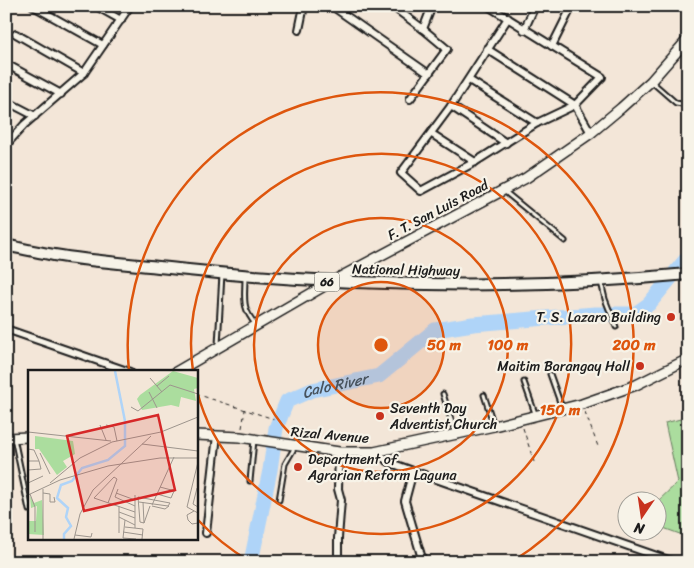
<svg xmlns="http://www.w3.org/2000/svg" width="694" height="568" font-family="Sriracha,sans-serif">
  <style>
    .green { fill: #abdd9e; stroke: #647c5d }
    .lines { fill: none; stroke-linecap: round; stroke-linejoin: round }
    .river { stroke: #afd4f8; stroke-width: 15 }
    .lane-casing { stroke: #1c1c1c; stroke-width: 7 }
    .street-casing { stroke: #1c1c1c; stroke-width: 10 }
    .secondary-casing { stroke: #1c1c1c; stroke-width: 12 }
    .primary-casing { stroke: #1c1c1c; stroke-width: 14 }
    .path { stroke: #1c1c1c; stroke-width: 1; stroke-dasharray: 4 4; stroke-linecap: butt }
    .lane { stroke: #f7f3e8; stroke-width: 3 }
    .street { stroke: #f7f3e8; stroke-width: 6 }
    .secondary { stroke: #f7f3e8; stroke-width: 9 }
    .primary { stroke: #f7f3e8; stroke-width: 10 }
    .ring { fill: none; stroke: #de560d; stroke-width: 2.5 }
    .poi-dot { fill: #c8321e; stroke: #f7f3e8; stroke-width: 2 }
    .labels { text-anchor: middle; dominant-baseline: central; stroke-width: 4.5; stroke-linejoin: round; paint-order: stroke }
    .shield { fill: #f7f3e8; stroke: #5e5c59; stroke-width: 1 }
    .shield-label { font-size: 12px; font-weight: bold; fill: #1c1c1c }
    .street-label { font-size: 14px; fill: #1c1c1c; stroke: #f7f3e8 }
    .poi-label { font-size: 14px; fill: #1c1c1c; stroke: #f7f3e8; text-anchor: end }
    .water-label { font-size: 15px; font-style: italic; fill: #48535e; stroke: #f7f3e8 }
    .inset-river { fill: none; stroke: #afd4f8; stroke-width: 2.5 }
    .inset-road { fill: none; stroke: #9d958d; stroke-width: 1 }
    .view { fill: #d62828; fill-opacity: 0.15; stroke: #d62828; stroke-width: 2.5 }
    .inset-edge { fill: none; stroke: #1c1c1c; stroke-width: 2.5 }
    .centre { fill: #de560d; stroke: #f7f3e8; stroke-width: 2.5 }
    .ring-label { font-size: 15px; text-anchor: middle; font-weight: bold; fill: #de560d; stroke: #f7f3e8; stroke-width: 4.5; stroke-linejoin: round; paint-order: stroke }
  </style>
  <rect width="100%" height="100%" fill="#f3e6d8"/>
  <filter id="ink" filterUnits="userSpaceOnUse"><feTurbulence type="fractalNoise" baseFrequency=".02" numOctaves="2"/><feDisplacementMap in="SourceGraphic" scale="10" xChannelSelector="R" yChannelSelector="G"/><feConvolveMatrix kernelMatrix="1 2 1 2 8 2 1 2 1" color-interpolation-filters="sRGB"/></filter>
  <g filter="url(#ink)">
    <polygon class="green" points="688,417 688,537 658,526 657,502 678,482 665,423"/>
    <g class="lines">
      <path class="river" id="s1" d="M 251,562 L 270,470 L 276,428 L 287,401 L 312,390 L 379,376 L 435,330 L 473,324 L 595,314 L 635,314 L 649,304 L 688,257"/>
      <g class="lane-casing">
        <g id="lane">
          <polyline points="652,82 676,103 688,105"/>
          <polyline points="504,191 565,241"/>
          <path d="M 245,277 C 245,299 241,307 256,325"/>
          <polyline points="601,282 605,299 616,327"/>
          <polyline points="218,345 222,274"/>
          <polyline points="550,374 562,408"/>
          <polyline points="524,382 536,416"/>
          <polyline points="443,394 455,432"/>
          <polyline points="484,395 494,426"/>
          <polyline points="14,438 29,510"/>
          <polyline points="250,481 254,440"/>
          <polyline points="279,500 285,464 295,447"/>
        </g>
      </g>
      <g class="street-casing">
        <g id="street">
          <polyline points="33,6 103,45"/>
          <polyline points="96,6 121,20"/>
          <polyline points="332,6 429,74"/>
          <polyline points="392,6 423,29 447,49 410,99"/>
          <path d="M 488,6 C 526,30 564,53 602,77 L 575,105 L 537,123 L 475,162 L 421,191 L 401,173 L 451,106 L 508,18"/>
          <polyline points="423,29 432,6"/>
          <polyline points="299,30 304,6"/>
          <polyline points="524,30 535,6"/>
          <polyline points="16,34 84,73"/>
          <polyline points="552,46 572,6"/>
          <polyline points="487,49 575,105 591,133"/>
          <polyline points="6,64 61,94"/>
          <polyline points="469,80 537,123"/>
          <polyline points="6,101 35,116"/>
          <polyline points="451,106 506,143"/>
          <polyline points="432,134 475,162"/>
          <polyline points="6,145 24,125 84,73 130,6"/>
          <polyline points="6,329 130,372"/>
          <polyline points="339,452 338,489 341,500 338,538 338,556 341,560 347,562"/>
          <polyline points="374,452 391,463 413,471 674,562"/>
          <polyline points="413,471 405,501 423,562"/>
          <polyline points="206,533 217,435"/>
        </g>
      </g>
      <g class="secondary-casing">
        <g id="secondary">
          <polyline points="176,372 331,282 526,178 591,133 621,108 651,81 688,39"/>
          <polyline points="196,435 240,437 339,452 374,452 494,426 582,404 636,385 688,359"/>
          <polyline points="6,438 29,437"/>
        </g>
      </g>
      <g class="primary-casing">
        <path id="primary" d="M 6,245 C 22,249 38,252 54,255 C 95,262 137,264 178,269 C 348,287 518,290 688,274"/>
      </g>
      <g class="path">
        <polyline points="196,394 274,419"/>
        <polyline points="585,412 599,449"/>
        <polyline points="242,428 245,410"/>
        <polyline points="523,428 534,462"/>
      </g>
      <use href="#lane" class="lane"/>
      <use href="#street" class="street"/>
      <use href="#secondary" class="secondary"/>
      <use href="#primary" class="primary"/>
    </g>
  </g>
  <circle cx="381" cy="345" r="63" fill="#de560d" fill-opacity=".12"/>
  <g class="ring">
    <circle cx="381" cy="345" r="63"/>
    <circle cx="381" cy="345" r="127"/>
    <path d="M193 371A190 190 0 1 1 197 391"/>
    <path d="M249 561A253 253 0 0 1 197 519M129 371A253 253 0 1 1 513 561"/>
  </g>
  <g class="poi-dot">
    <circle cx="671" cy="317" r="5"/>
    <circle cx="640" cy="366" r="5"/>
    <circle cx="380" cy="416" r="5"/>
    <circle cx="298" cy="467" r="5"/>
  </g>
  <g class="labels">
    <rect class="shield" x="314.5" y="272.5" width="25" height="19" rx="4"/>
    <g class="shield-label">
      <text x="327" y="282">66</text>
    </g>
    <g class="street-label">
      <text transform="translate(438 210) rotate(-28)">F. T. San Luis Road</text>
      <text transform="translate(406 270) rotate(1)">National Highway</text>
      <text transform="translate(330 435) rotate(5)">Rizal Avenue</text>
    </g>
    <g class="poi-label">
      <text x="661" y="317">T. S. Lazaro Building</text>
      <text x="630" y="366">Maitim Barangay Hall</text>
      <text x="390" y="408" text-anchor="start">Seventh Day<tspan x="390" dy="16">Adventist Church</tspan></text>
      <text x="308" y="459" text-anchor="start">Department of<tspan x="308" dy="16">Agrarian Reform Laguna</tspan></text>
    </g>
    <g class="water-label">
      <text stroke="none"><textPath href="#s1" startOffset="216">Calo River</textPath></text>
    </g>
  </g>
  <g transform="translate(28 370)">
    <rect width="170" height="170" fill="#f3e6d8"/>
    <path d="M 145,1 L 170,8 L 170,18 L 166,19 L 168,31 L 153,27 L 151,37 L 143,35 L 114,40 L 109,29 L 112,25 ZM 7,66 L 45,71 L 47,84 L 35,91 L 39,97 L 29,105 L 11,79 L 7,79 ZM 2,126 L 6,133 L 14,130 L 16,165 L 0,164 L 0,151 L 8,151 L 9,136 L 3,138 Z" fill="#abdd9e"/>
    <path class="inset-river" d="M 36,169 L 36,164 L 43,156 L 38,147 L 40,138 L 29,128 L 33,115 L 44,111 L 54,98 L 80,90 L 97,76 L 97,51 L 87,1"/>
    <path class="inset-road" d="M 122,8 L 134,22M 129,16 L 141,6M 121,22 L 129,38M 103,37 L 110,41 L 142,15 L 170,24M 72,55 L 78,70M 78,55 L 86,57 L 89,71M 0,62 L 83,71M 114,74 L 170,81M 0,79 L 6,80 L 11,91M 12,83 L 22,104M 0,91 L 11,91 L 13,99 L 0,100M 170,92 L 159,137 L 170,143M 0,113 L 15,106M 22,113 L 52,88 L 84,72 L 133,62 L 170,47M 132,117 L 147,121M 169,118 L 165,134 L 170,137M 15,119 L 15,169M 90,119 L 87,127 L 107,136M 15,123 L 22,124 L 22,132 L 27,132 L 26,127M 88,123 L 107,130M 2,124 L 7,137 L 7,162M 129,124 L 143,128 L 146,121M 0,125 L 32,110 L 80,96 L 132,88 L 170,88M 107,125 L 107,158M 111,132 L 140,136 L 142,133M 115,132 L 116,153M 80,133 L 89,109 L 86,107 L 66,128 L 107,142M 124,135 L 146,87M 124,136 L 137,139 L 141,136M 166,141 L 159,145 L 160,150 L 164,154 L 170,153M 91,142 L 107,148M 91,147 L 107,155M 97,150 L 95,168 L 108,169M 116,153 L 112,152 L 110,127 L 142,133M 116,153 L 122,136M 97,157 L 115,159 L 114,169M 95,162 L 115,165M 91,163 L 91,136M 47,165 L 63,167 L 64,163M 46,169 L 52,144 L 65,120 L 123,66"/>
    <path class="view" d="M 130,45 L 147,120 L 56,141 L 39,66 Z"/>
    <rect width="170" height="170" class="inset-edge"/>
  </g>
  <circle cx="381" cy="345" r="8" class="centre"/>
  <g class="ring-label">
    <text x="444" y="350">50 m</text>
    <text x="508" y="350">100 m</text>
    <text x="634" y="350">200 m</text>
    <text x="560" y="415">150 m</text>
  </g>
  <rect width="694" height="568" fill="none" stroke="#f7f3e8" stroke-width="25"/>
  <rect x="12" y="12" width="669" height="543" fill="none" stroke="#1c1c1c" stroke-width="2" filter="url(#ink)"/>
  <g transform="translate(642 516) rotate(193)"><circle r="24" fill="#f7f3e8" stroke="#9f9d96"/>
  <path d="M0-4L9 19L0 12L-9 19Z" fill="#c8321e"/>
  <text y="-8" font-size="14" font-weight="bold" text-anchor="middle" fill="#1c1c1c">N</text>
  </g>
</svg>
